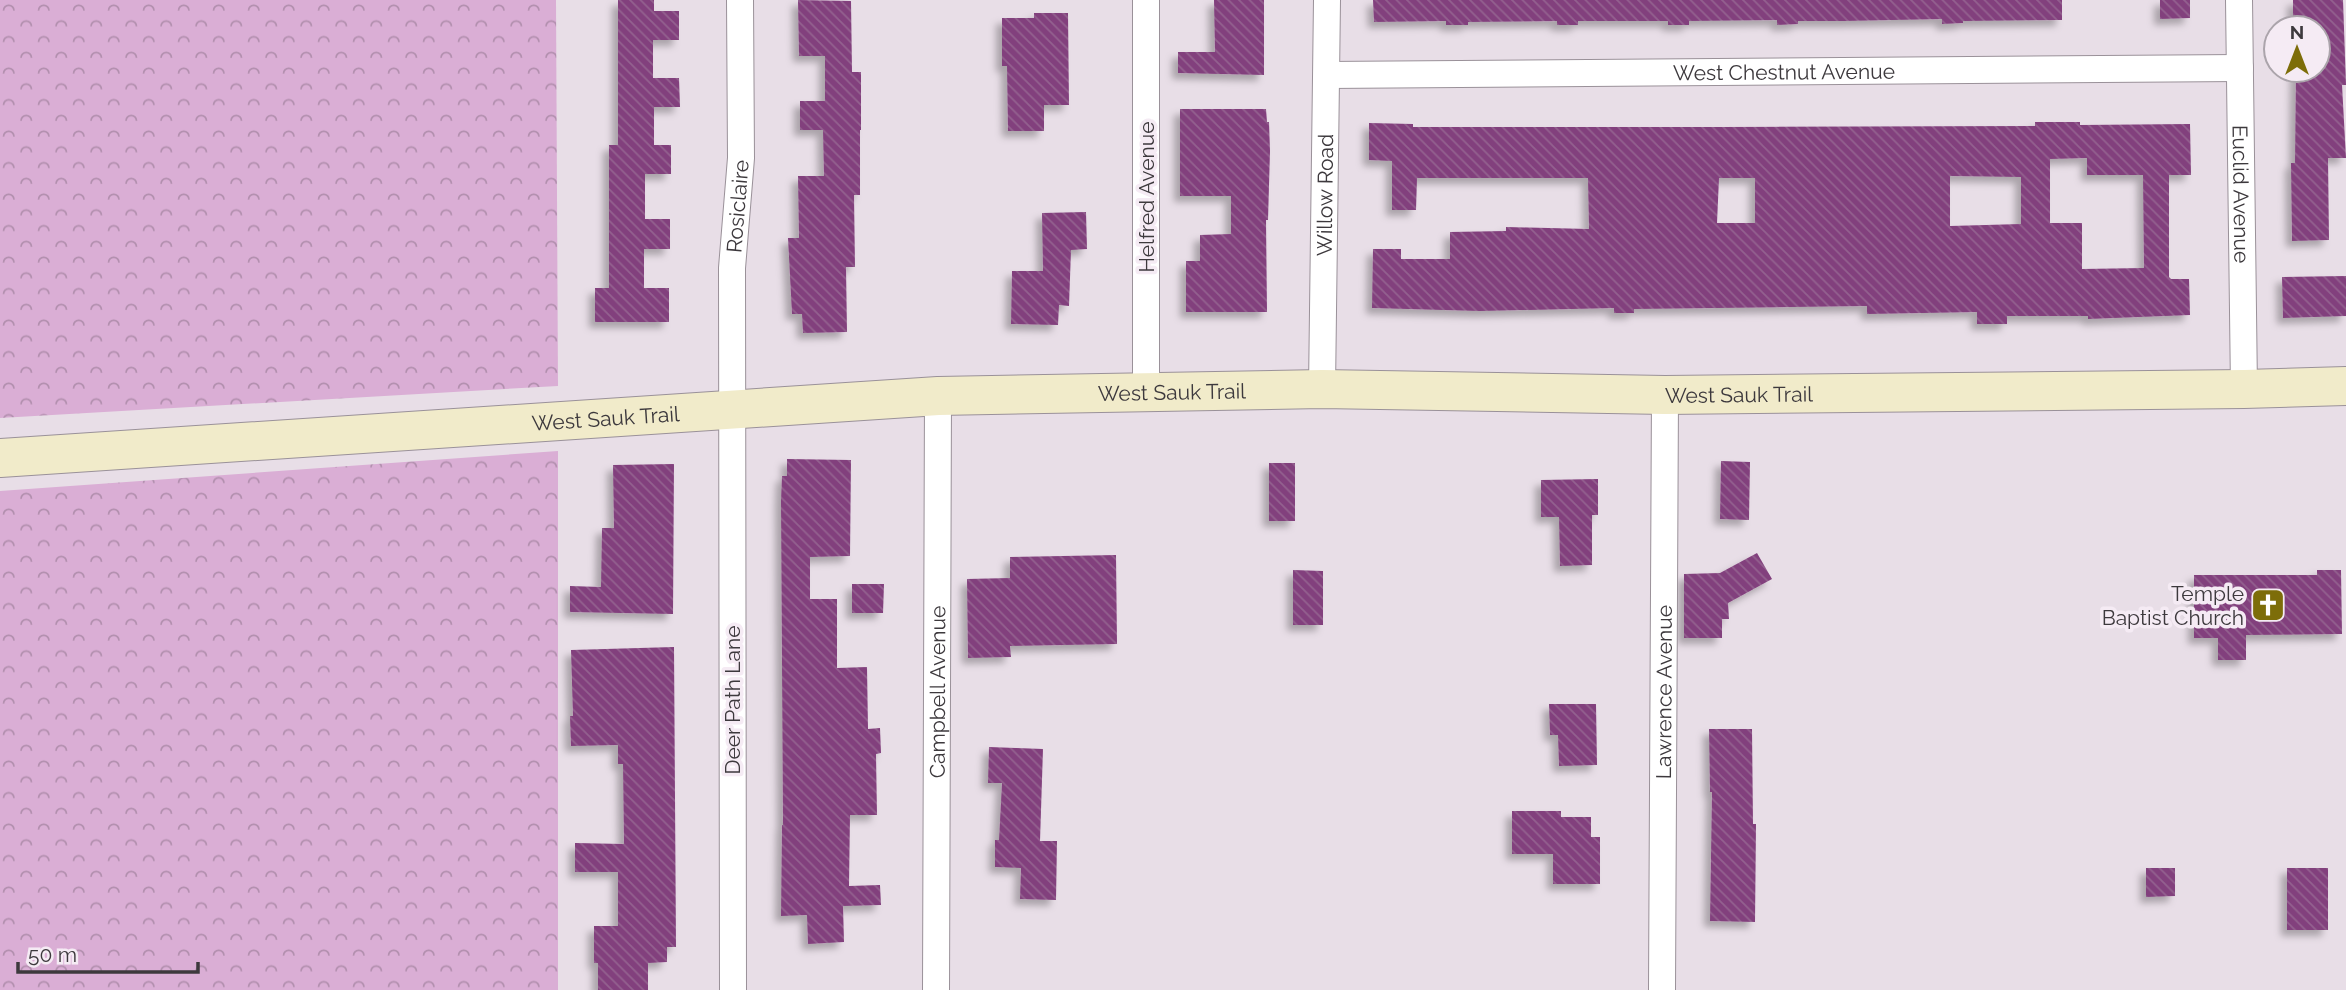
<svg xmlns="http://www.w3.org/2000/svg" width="2346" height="990" font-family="Raleway,sans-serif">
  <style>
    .forest { fill: url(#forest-crowns) }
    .building { fill: url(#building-back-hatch); fill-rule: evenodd; filter: url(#shadow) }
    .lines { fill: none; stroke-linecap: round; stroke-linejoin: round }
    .minor-casing { stroke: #9a9199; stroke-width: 28 }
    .secondary-casing { stroke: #9a9199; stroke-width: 40 }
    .minor { stroke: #fff; stroke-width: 26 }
    .secondary { stroke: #f1ebca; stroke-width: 38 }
    .labels { text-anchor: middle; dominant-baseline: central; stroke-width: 7; stroke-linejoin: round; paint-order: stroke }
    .street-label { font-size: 21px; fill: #3d393d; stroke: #f5ebf4 }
    .poi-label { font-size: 21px; fill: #3d393d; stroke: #f5ebf4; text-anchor: end }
  </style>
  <defs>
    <pattern id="forest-crowns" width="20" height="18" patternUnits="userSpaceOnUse" patternTransform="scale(1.75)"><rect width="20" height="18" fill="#daaed5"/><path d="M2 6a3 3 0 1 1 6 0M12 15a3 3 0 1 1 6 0" fill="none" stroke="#b28fae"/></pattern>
    <pattern id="building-back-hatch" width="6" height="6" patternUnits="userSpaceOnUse" patternTransform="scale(1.75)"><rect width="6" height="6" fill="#82407d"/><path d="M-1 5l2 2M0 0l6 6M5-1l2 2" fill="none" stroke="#93618f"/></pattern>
    <filter id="shadow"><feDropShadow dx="-6" dy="6" stdDeviation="3.5" flood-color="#0004"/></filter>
  </defs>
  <rect width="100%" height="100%" fill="#e8dee7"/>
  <g class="forest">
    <polygon points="0,0 556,0 558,386 0,418"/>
    <polygon points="558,451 558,990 0,990 0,491"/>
  </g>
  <g class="building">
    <polygon points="618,0 654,0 654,11 679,11 679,40 653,40 653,78 679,78 680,107 654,107 654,145 671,145 671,174 645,174 645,219 670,219 670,249 644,249 644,288 669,288 669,322 595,322 595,288 609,288 609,145 618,145"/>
    <polygon points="798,0 851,1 852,72 861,72 861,130 860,130 860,195 854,195 855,267 846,267 847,332 803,333 802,314 792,314 788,238 799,238 798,176 824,176 823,130 800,130 800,101 825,101 825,56 799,56"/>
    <polygon points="1214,0 1264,0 1264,75 1178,73 1178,52 1215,52"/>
    <polygon points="1373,0 2062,0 2062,20 1963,21 1963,23 1942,24 1942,19 1843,21 1798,21 1798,24 1777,25 1777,20 1689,21 1689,25 1668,25 1668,21 1578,21 1578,25 1557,25 1557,21 1468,22 1468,25 1446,25 1446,21 1374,22"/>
    <polygon points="2160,0 2190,0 2190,18 2160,19"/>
    <polygon points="2293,0 2343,0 2346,85 2342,85 2346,158 2328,158 2329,240 2292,241 2291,163 2295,163 2296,70 2318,70 2318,28 2293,28"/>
    <polygon points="1034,13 1068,13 1069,105 1044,105 1044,131 1008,131 1007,66 1002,66 1002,18 1034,18"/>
    <polygon points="1180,109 1266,109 1267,122 1269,122 1270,151 1268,220 1266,220 1267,312 1186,312 1186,261 1200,261 1200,235 1231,234 1231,196 1180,196"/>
    <path d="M 2035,122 L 2080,122 L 2080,125 L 2190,124 L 2191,175 L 2169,175 L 2169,277 L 2171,279 L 2189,279 L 2190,315 L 2088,319 L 2088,316 L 2007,316 L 2007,324 L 1977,324 L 1977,312 L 1867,314 L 1867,306 L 1634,309 L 1634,313 L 1614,313 L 1614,308 L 1480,311 L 1372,308 L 1373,249 L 1401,249 L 1401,259 L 1450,259 L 1450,232 L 1506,231 L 1506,227 L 1589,229 L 1588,178 L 1417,178 L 1416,210 L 1392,210 L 1392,161 L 1369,160 L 1369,123 L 1413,124 L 1413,127 L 1721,127 L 2035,126 ZM 2087,158 L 2087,175 L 2143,175 L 2144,268 L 2082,269 L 2082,223 L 2050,223 L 2050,159 ZM 1950,176 L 2021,177 L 2021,224 L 1950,226 ZM 1719,178 L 1755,178 L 1755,223 L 1717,223 Z"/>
    <polygon points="1086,212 1087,249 1071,250 1069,306 1059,305 1058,325 1011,324 1012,271 1043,271 1042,213"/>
    <polygon points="2346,276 2346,316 2283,318 2282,277"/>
    <polygon points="787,459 851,460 850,556 810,557 810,599 837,599 837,668 867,667 868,729 880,728 881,753 876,754 877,815 850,815 849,886 880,885 881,905 843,906 844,942 808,944 807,915 781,916 782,825 783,825 781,501 782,476 787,476"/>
    <polygon points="1721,461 1750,462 1749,520 1720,519"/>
    <rect x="1269" y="463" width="26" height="58"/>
    <polygon points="674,464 673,614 570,612 570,586 601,587 602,528 614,528 613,465"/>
    <polygon points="1598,479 1598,515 1592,515 1592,565 1560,566 1559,517 1541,517 1541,480"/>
    <polygon points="1757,553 1772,579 1728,603 1729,619 1722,619 1722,638 1684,638 1684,574 1720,573"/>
    <polygon points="1116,555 1117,644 1010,646 1011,657 968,658 967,579 1010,578 1010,557"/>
    <polygon points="1293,570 1323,571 1323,625 1293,625"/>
    <polygon points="2317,570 2341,570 2342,634 2246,635 2246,660 2218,660 2218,638 2194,638 2194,575 2317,575"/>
    <polygon points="852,584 884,584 883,613 852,613"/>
    <polygon points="674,647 676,947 667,947 667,962 648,963 648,990 598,990 598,963 594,963 594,926 618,926 618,872 575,872 575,843 624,844 623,764 618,764 618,745 571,746 570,716 573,716 571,650"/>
    <polygon points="1549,704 1596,704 1597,765 1559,766 1558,735 1550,735"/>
    <polygon points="1709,729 1752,729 1753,824 1756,824 1755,922 1710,921 1712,792 1710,792"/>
    <polygon points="989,747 1043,749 1040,841 1057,841 1056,900 1020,899 1021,868 995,867 995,840 999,840 1002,783 988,783"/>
    <polygon points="1512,811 1561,811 1561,817 1591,817 1591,837 1600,837 1600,884 1553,884 1553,854 1512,854"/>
    <polygon points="2146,868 2175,868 2175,896 2146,897"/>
    <rect x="2287" y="868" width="41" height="62"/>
  </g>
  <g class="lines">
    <g class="minor-casing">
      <g id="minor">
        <path id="s1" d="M 2239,0 L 2244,389"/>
        <path id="s2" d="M 1327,75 L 2240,68"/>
        <path id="s3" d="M 1322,389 L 1327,0"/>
        <polyline points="1146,394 1146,0"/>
        <path id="s4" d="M 733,990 L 732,268 L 741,158 L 740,0"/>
        <path id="s5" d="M 936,990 L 938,396"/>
        <path id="s6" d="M 1662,990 L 1665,395"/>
      </g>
    </g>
    <g class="secondary-casing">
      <g id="secondary">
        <path id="s7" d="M 0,458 L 938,396 L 1322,389 L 1665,395 L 2244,389 L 2346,386"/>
      </g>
    </g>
    <use href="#minor" class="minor"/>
    <use href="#secondary" class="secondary"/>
  </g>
  <defs>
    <g id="church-square" transform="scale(1.75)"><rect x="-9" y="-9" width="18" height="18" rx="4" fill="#7d6d09" stroke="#f5ebf4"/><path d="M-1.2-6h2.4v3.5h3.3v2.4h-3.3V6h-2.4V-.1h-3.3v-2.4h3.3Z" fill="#fff"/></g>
  </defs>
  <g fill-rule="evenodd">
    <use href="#church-square" x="2268" y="605"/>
  </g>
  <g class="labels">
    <g class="street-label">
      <text stroke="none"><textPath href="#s2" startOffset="457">West Chestnut Avenue</textPath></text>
      <text stroke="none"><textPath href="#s3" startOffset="194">Willow Road</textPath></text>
      <text stroke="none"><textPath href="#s1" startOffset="194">Euclid Avenue</textPath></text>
      <text transform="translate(1146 197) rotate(-90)">Helfred Avenue</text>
      <text stroke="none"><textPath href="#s4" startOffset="784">Rosiclaire</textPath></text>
      <text stroke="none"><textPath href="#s7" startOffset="1174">West Sauk Trail</textPath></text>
      <text stroke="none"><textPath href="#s7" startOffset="1741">West Sauk Trail</textPath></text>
      <text stroke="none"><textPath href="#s7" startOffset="607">West Sauk Trail</textPath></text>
      <text stroke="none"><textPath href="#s6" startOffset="298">Lawrence Avenue</textPath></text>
      <text stroke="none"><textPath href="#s5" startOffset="298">Campbell Avenue</textPath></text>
      <text transform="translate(732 700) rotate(-90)">Deer Path Lane</text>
    </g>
    <g class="poi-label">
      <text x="2244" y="593">Temple<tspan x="2244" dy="24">Baptist Church</tspan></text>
    </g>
  </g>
  <g transform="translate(2297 49)"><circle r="33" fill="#f5ebf4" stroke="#aba4ab" stroke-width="2"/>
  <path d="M0-5L12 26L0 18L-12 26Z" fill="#7d6d09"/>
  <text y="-10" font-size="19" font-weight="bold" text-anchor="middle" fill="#3d393d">N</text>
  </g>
  <path d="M18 962v10h180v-10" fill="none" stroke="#3d393d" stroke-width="3.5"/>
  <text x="28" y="962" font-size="21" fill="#3d393d" stroke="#f5ebf4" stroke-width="5" paint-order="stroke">50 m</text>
</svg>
